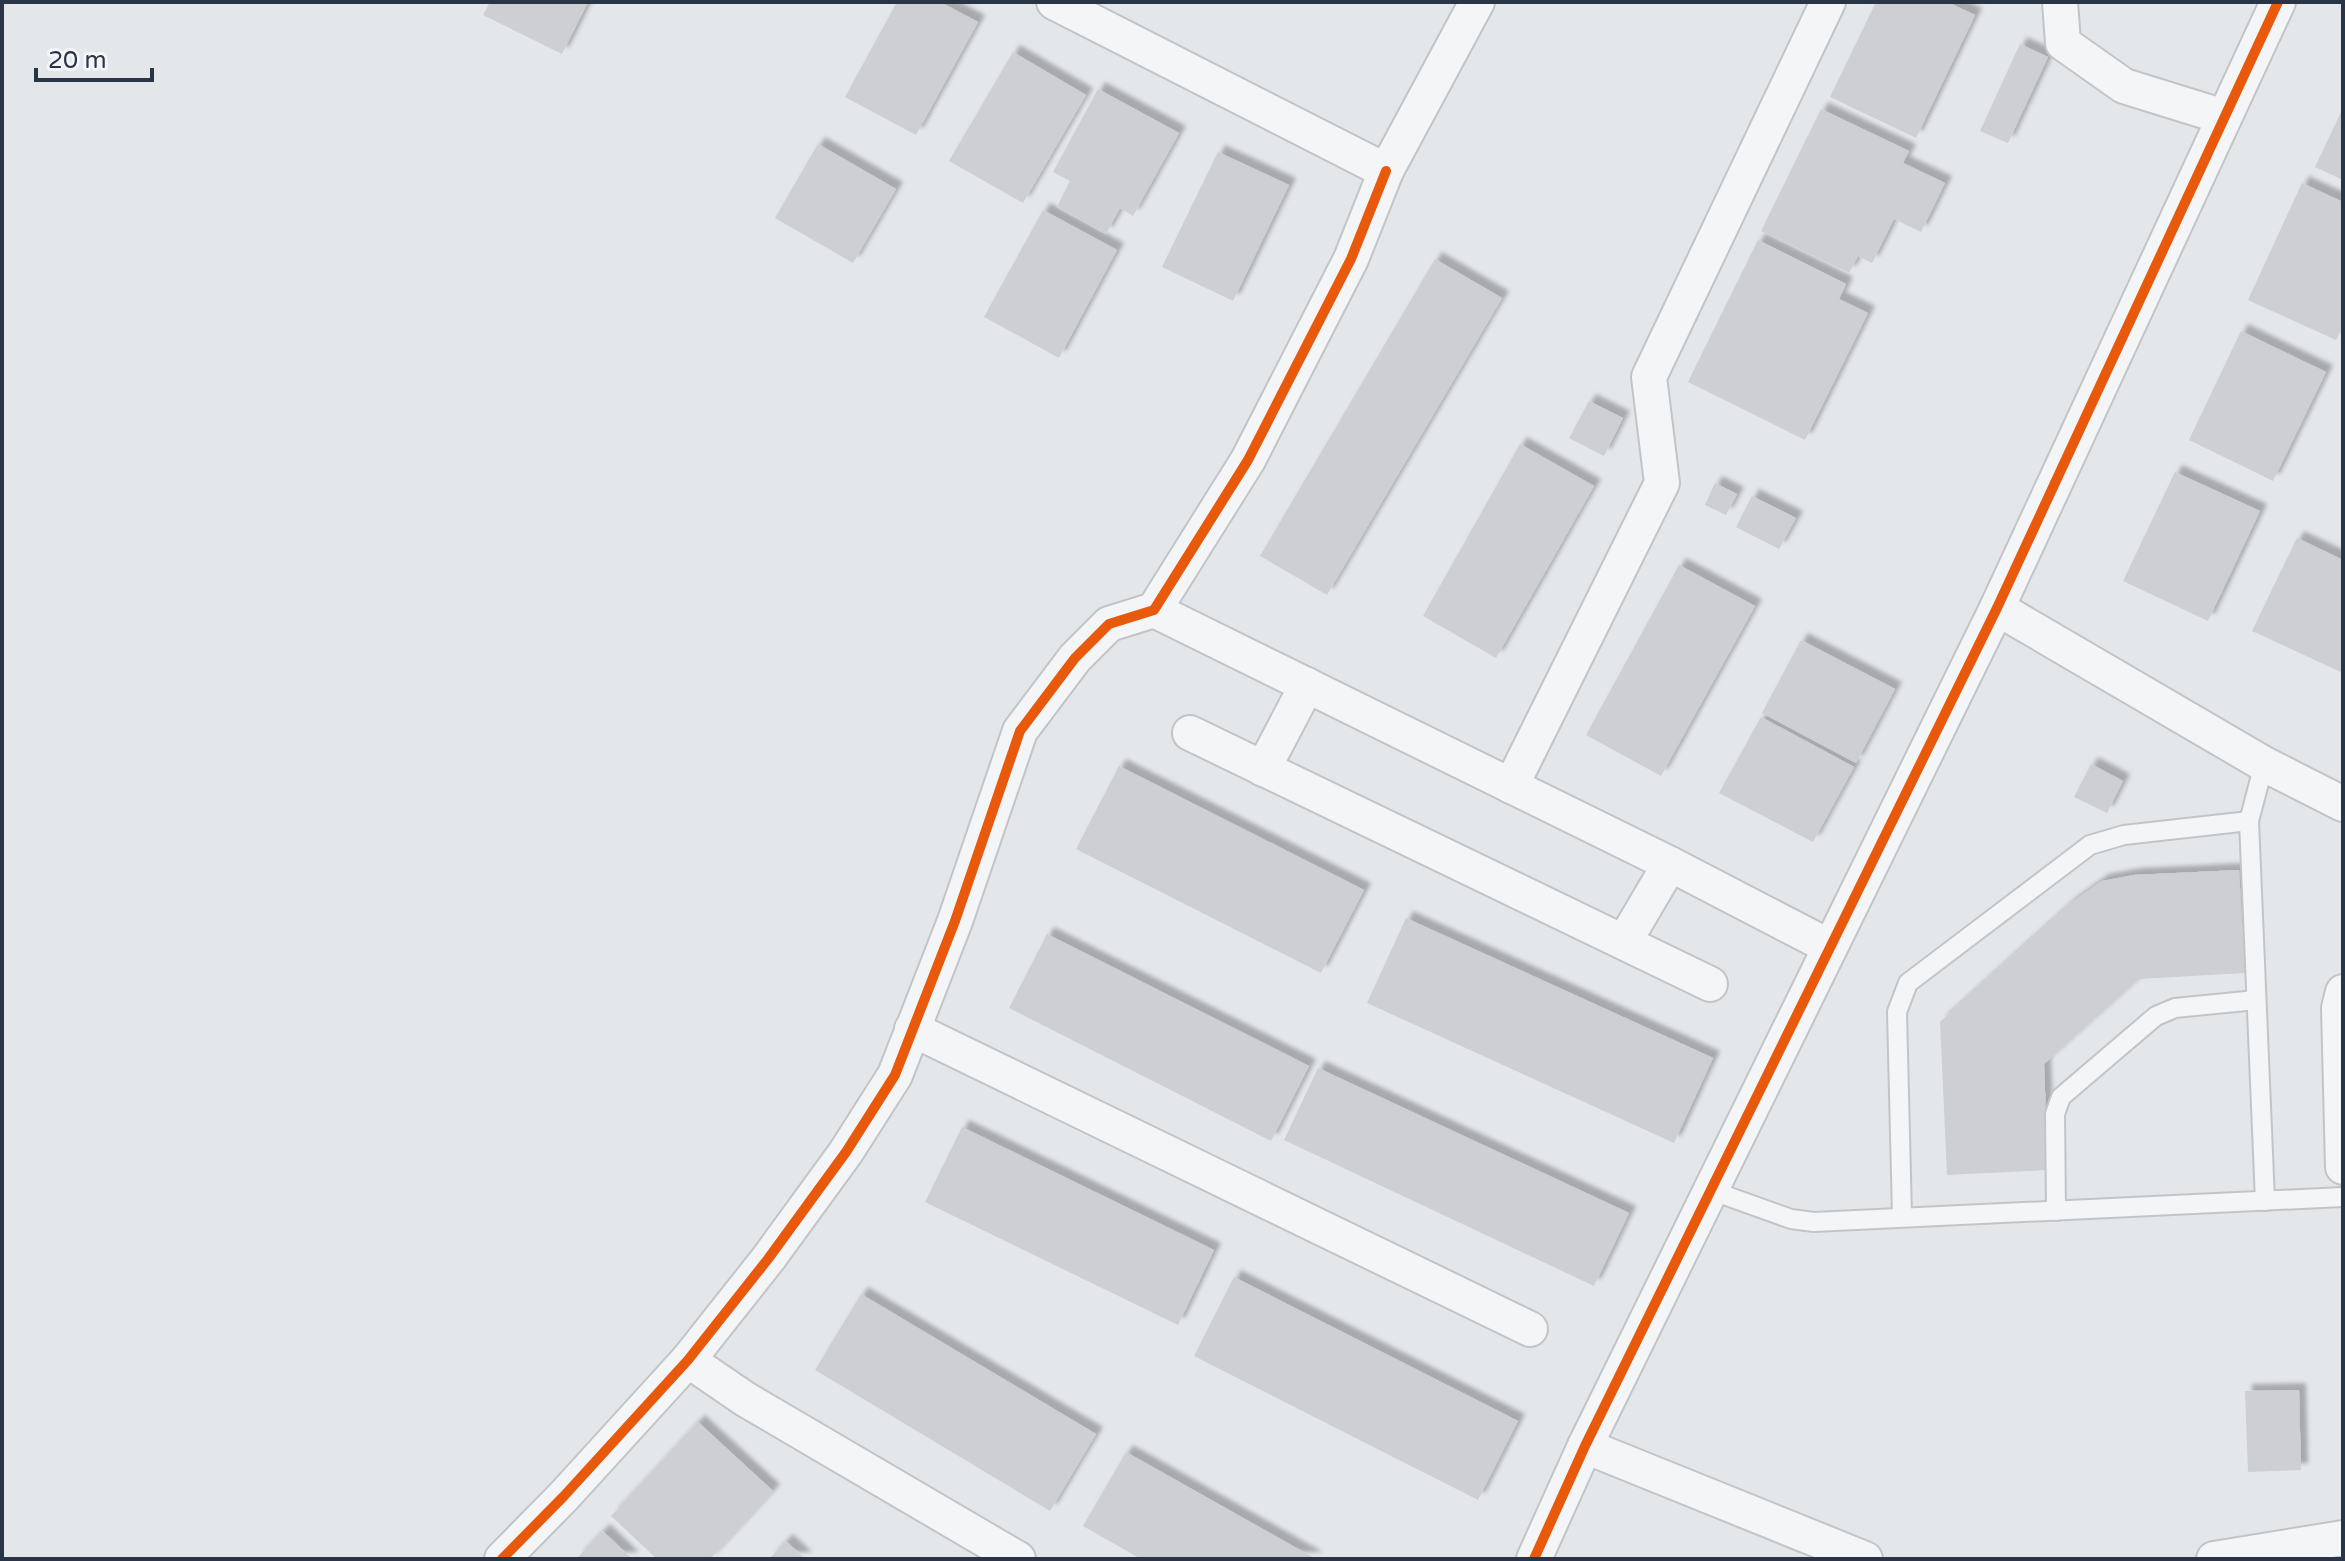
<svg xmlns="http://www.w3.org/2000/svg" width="2345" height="1561" font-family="'Varela Round',sans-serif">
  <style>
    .building { fill: #cdcfd2; filter: url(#shadow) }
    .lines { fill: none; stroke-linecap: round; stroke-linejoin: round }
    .lane-casing { stroke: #c2c5c8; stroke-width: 22 }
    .street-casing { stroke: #c2c5c8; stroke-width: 38 }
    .lane { stroke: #f4f5f7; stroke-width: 18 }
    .street { stroke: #f4f5f7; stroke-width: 34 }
    .cycleway-casing { stroke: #f3f6f9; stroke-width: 15 }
    .cycleway { stroke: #e8590c; stroke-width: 10 }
  </style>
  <defs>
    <filter id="shadow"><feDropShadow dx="7" dy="-7" stdDeviation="2" flood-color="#0004"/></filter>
  </defs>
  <rect width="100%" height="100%" fill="#e4e7ea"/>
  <g class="building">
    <polygon points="490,2 588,2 562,54 483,15"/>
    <polygon points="897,2 940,2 978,22 916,135 845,97"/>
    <polygon points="1876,2 1947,2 1975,15 1916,138 1830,97"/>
    <polygon points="2020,44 2048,57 2008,143 1980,131"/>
    <polygon points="1013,52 1086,95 1023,203 949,161"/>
    <polygon points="1098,89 1179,133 1133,216 1120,208 1106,234 1057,207 1070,181 1053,172"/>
    <polygon points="2343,108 2343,180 2315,167"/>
    <polygon points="1821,109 1909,151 1903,163 1945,183 1921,232 1894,219 1872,263 1858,256 1849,273 1761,231"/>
    <polygon points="818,144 896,189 853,263 775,218"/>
    <polygon points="1218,152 1289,185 1233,301 1162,267"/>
    <polygon points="2302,183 2343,202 2343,326 2336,340 2248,300"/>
    <polygon points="1043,210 1117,250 1059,358 984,317"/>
    <polygon points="1758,240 1846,284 1839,299 1868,313 1805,440 1688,382"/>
    <polygon points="1435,259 1502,298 1327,595 1260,556"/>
    <polygon points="2241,331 2326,372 2273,481 2189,440"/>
    <polygon points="1589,401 1623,418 1604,456 1569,438"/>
    <polygon points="1520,444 1594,486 1496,658 1423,616"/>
    <polygon points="2175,472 2260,511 2208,621 2123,581"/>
    <polygon points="1715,483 1737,494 1726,515 1705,505"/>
    <polygon points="1752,496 1796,518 1779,549 1736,527"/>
    <polygon points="2297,538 2343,560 2343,673 2252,631"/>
    <polygon points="1679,565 1755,606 1661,776 1586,735"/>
    <polygon points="1801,640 1895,689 1856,763 1762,713"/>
    <polygon points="1761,717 1854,767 1813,842 1719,793"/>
    <polygon points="2091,764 2123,781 2107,813 2074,797"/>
    <polygon points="1119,766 1364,890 1321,973 1076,849"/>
    <polygon points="2239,870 2245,973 2139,979 2044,1064 2048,1170 1947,1175 1940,1022 2071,903 2102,881 2134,875"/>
    <polygon points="1406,918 1713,1058 1674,1143 1367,1003"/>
    <polygon points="1047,934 1309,1066 1271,1141 1009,1008"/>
    <polygon points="1318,1068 1629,1213 1594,1286 1284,1140"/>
    <polygon points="962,1127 1214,1250 1178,1325 925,1202"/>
    <polygon points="1234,1277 1518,1421 1478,1500 1194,1356"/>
    <polygon points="861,1294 1096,1434 1050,1511 815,1370"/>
    <polygon points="2299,1390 2301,1470 2248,1472 2245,1391"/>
    <polygon points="698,1422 773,1491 710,1559 657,1559 611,1516"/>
    <polygon points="1126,1452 1316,1559 1141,1559 1083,1526"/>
    <polygon points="603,1531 632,1559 576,1559"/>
    <polygon points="786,1541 805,1559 769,1559"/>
  </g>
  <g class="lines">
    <g class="lane-casing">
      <g id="lane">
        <polyline points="2264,764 2249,821 2265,1201"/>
        <polyline points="1710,1190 1791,1219 1814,1222 2343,1197"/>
        <polyline points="2056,1211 2055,1114 2061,1097 2156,1016 2175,1008 2256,1000"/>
        <polyline points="1902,1216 1897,1012 1908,983 2090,845 2124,835 2249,821"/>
      </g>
    </g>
    <g class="street-casing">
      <g id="street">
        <polyline points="1054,2 1386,171 1477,2"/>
        <polyline points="2060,2 2063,43 2124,86 2224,117"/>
        <polyline points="1997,608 2264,764 2343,804"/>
        <polyline points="1154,610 1670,864 1830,947"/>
        <polyline points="1190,733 1710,984"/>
        <polyline points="1263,769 1307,685"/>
        <polyline points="1511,786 1662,483 1649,377 1828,2"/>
        <polyline points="1624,942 1670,864"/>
        <polyline points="2343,992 2339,1008 2343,1167"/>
        <polyline points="912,1029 1530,1329"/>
        <polyline points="688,1360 745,1399 1018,1559"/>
        <polyline points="1585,1446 1865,1559"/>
        <polyline points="502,1559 564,1496 688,1360 768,1259 846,1152 895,1075 955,921 1020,731 1075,658 1109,624 1154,610 1248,460 1351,259 1386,171"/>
        <polyline points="1534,1559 1585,1446 1997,608 2278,2"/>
        <polyline points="2214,1559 2343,1538"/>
      </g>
    </g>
    <use href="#lane" class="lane"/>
    <use href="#street" class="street"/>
    <g class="cycleway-casing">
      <g id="cycleway">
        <polyline points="502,1559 564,1496 688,1360 768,1259 846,1152 895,1075 955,921 1020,731 1075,658 1109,624 1154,610 1248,460 1351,259 1386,171"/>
        <polyline points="1534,1559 1585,1446 1997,608 2278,2"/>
      </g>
    </g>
    <use href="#cycleway" class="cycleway"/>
  </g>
  <rect width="2345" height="1561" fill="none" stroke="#293546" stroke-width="8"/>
  <path d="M36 68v12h116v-12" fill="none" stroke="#293546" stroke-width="4"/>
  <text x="48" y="68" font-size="24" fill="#293546" stroke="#f3f6f9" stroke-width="6" paint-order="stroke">20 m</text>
</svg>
